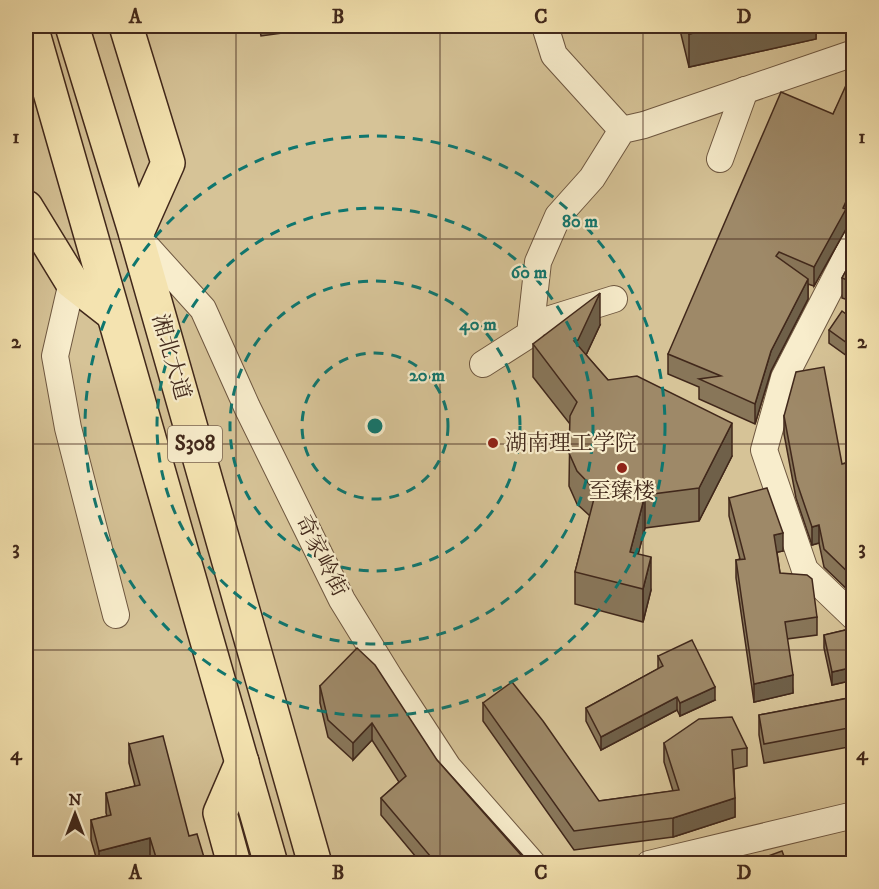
<svg xmlns="http://www.w3.org/2000/svg" width="879" height="889" font-family="'IM FELL DW Pica','Noto Serif SC',serif">
  <style>
    .green { fill: #d6c397; stroke: #8c7659; stroke-width: 1.5 }
    .lines { fill: none; stroke-linecap: round; stroke-linejoin: round }
    .minor-casing { stroke: #6e5740; stroke-width: 28 }
    .major-casing { stroke: #41281b; stroke-width: 36 }
    .highway-casing { stroke: #41281b; stroke-width: 36 }
    .minor { stroke: #f8edcc; stroke-width: 26 }
    .major { stroke: #f4e3b0; stroke-width: 33 }
    .highway { stroke: #f4e3b0; stroke-width: 33 }
    .wall { fill: #887659; stroke: #41281b; stroke-width: 1.5 }
    .shaded-wall { fill: #6f6049; stroke: #41281b; stroke-width: 1.5 }
    .building { fill: #9e8968; stroke: #41281b; stroke-width: 1.5 }
    .grid { fill: none; stroke: #41281b; stroke-width: 1.5; stroke-opacity: 0.55 }
    .ring { fill: none; stroke: #0f766e; stroke-width: 3; stroke-dasharray: 10 8 }
    .poi-dot { fill: #8f2418; stroke: #f8edcc; stroke-width: 2 }
    .labels { text-anchor: middle; dominant-baseline: central; stroke-width: 4.5; stroke-linejoin: round; paint-order: stroke }
    .shield { fill: #f8edcc; stroke: #786350; stroke-width: 1.5 }
    .shield-label { font-size: 21px; font-weight: bold; fill: #41281b }
    .street-label { font-size: 22px; fill: #41281b; stroke: #f8edcc }
    .poi-label { font-size: 22px; fill: #41281b; stroke: #f8edcc; text-anchor: start }
    .centre { fill: #0f766e; stroke: #f8edcc; stroke-width: 3 }
    .ring-label { font-size: 18px; text-anchor: middle; font-weight: bold; fill: #0f766e; stroke: #f8edcc; stroke-width: 4.5; stroke-linejoin: round; paint-order: stroke }
    .neatline { fill: none; stroke: #41281b; stroke-width: 2 }
    .grid-label { font-size: 20px; text-anchor: middle; font-weight: bold; fill: #41281b }
  </style>
  <rect width="100%" height="100%" fill="#f4e3b0"/>
  <filter id="stains"><feTurbulence type="fractalNoise" baseFrequency=".00333" numOctaves="4"/><feColorMatrix values="0 0 0 0 .2 0 0 0 0 .09 0 0 0 0 .02 0 0 0 .5 -.17"/></filter>
  <radialGradient id="worn" r=".72"><stop offset=".6" stop-color="#630" stop-opacity="0"/><stop offset="1" stop-color="#630" stop-opacity=".3"/></radialGradient>
  <rect class="green" x="26" y="26" width="827" height="837"/>
  <g class="lines">
    <g class="minor-casing">
      <g id="minor">
        <polyline points="545,26 554,55 622,130"/>
        <polyline points="720,159 745,90"/>
        <polyline points="137,236 203,309 247,407 342,600 390,678 448,767 533,864"/>
        <polyline points="854,242 784,378 764,450 805,570 854,617"/>
        <polyline points="72,282 55,356 68,428 116,615"/>
        <polyline points="531,325 614,299"/>
        <polyline points="483,364 530,334 538,262 558,216 592,178 622,130 644,125 854,53"/>
        <polyline points="649,864 854,815"/>
      </g>
    </g>
    <g class="major-casing">
      <g id="major">
        <polyline points="126,26 168,163 136,235"/>
        <polyline points="26,207 72,282 113,314"/>
        <polyline points="234,864 220,813 242,762"/>
      </g>
    </g>
    <g class="highway-casing">
      <g id="highway">
        <polyline points="31,26 271,864"/>
        <polyline points="72,26 136,235 315,864"/>
      </g>
    </g>
    <use href="#minor" class="minor"/>
    <use href="#major" class="major"/>
    <use href="#highway" class="highway"/>
  </g>
  <g class="wall">
    <polygon points="259,26 334,26 261,36"/>
    <polygon points="679,26 816,26 816,39 689,67"/>
    <polygon points="854,73 854,204 846,220 846,229 814,286 808,284 808,299 771,371 755,424 699,399 699,387 668,374 668,354 833,114"/>
    <polygon points="854,256 854,302 842,298 842,278"/>
    <polygon points="854,320 854,361 829,343 829,330"/>
    <polygon points="600,325 586,355 608,380 732,456 699,521 645,528 638,554 651,590 643,622 575,604 575,572 590,516 577,504 569,486 570,424 533,377 533,344"/>
    <polygon points="784,416 842,464 854,461 854,596 824,567 819,543 812,545 796,498 784,434"/>
    <polygon points="729,498 783,551 777,552 780,573 817,617 817,635 787,639 793,693 754,702 736,578 736,560 740,559 729,516"/>
    <polygon points="854,628 854,680 832,685 824,648 824,635"/>
    <polygon points="658,656 715,700 680,716 677,710 601,750 586,721 586,708 658,669"/>
    <polygon points="320,686 437,760 528,861 421,863 381,815 381,798 399,782 372,740 353,760 328,737 320,703"/>
    <polygon points="854,697 854,746 764,763 759,735 759,715"/>
    <polygon points="483,703 599,801 673,791 664,762 664,743 747,748 747,766 734,769 735,817 673,837 574,850 483,721"/>
    <polygon points="129,744 189,836 206,864 152,864 150,857 124,864 98,864 91,840 91,820 107,816 106,813 106,793 135,786 129,763"/>
  </g>
  <g class="shaded-wall">
    <polygon points="725,26 816,26 816,39 689,67 689,34"/>
    <polygon points="854,184 854,204 846,220 846,229 814,286 814,267 843,208"/>
    <polygon points="808,279 808,299 771,371 755,424 755,404 771,351"/>
    <polygon points="600,293 600,325 578,372 574,341"/>
    <polygon points="732,423 732,456 699,521 699,488"/>
    <polygon points="645,495 645,528 630,585 630,552"/>
    <polygon points="819,525 819,543 812,545 812,527"/>
    <polygon points="783,533 783,551 774,553 774,535"/>
    <polygon points="651,557 651,590 643,622 643,589"/>
    <polygon points="854,667 854,680 832,685 832,672"/>
    <polygon points="793,675 793,693 754,702 754,684"/>
    <polygon points="715,687 715,700 680,716 680,703"/>
    <polygon points="677,697 677,710 601,750 601,737"/>
    <polygon points="372,723 372,740 353,760 353,743"/>
    <polygon points="735,798 735,817 673,837 673,818"/>
    <polygon points="150,838 150,857 124,864 99,864 99,851"/>
  </g>
  <g class="building">
    <polygon points="687,26 725,26 689,34"/>
    <polygon points="852,72 854,73 854,184 843,208 846,209 814,267 779,252 776,256 808,279 771,351 755,404 699,379 721,376 668,354 781,92 833,114"/>
    <polygon points="854,256 854,283 842,278"/>
    <polygon points="600,293 578,340 574,341 608,380 637,376 732,423 699,488 645,495 630,552 651,557 643,589 575,572 596,491 577,471 569,453 570,416 577,402 533,344"/>
    <polygon points="842,311 854,320 854,348 829,330"/>
    <polygon points="824,367 842,464 854,461 854,578 824,549 819,525 812,527 796,480 784,416 796,372"/>
    <polygon points="767,488 783,533 774,535 780,573 807,575 812,579 817,617 785,622 793,675 754,684 736,560 745,559 729,498"/>
    <polygon points="854,628 854,667 832,672 824,635"/>
    <polygon points="692,640 715,687 680,703 677,697 601,737 586,708 663,666 658,656"/>
    <polygon points="357,648 375,665 437,760 529,864 420,864 431,857 381,798 406,776 372,723 353,743 328,720 320,686"/>
    <polygon points="512,682 543,721 599,801 679,790 664,743 699,719 732,717 747,748 732,750 735,798 673,818 574,831 483,703"/>
    <polygon points="854,697 854,727 764,744 759,715"/>
    <polygon points="163,736 189,836 197,834 206,864 158,864 150,838 99,851 91,820 111,815 106,793 140,785 129,744"/>
    <polygon points="782,851 787,864 749,864 749,863"/>
    <polygon points="854,854 854,864 807,864"/>
  </g>
  <path class="grid" d="M 236,26 L 236,864M 440,26 L 440,864M 643,26 L 643,864M 26,239 L 854,239M 26,444 L 854,444M 26,650 L 854,650"/>
  <g class="ring">
    <circle cx="375" cy="426" r="73"/>
    <circle cx="375" cy="426" r="145"/>
    <circle cx="375" cy="426" r="218"/>
    <circle cx="375" cy="426" r="290"/>
  </g>
  <g class="poi-dot">
    <circle cx="493" cy="443" r="6"/>
    <circle cx="622" cy="468" r="6"/>
  </g>
  <g class="labels">
    <rect class="shield" x="168" y="426" width="54" height="36" rx="4.5"/>
    <g class="shield-label">
      <text x="195" y="444">S308</text>
    </g>
    <g class="street-label">
      <text transform="translate(171 357) rotate(74)">湘北大道</text>
      <text transform="translate(321 556) rotate(63)">奇家岭街</text>
    </g>
    <g class="poi-label">
      <text x="505" y="443">湖南理工学院</text>
      <text x="622" y="491" text-anchor="middle">至臻楼</text>
    </g>
  </g>
  <circle cx="375" cy="426" r="9" class="centre"/>
  <g class="ring-label">
    <text x="580" y="227">80 m</text>
    <text x="529" y="278">60 m</text>
    <text x="478" y="330">40 m</text>
    <text x="427" y="381">20 m</text>
  </g>
  <rect width="879" height="889" fill="none" stroke="#f4e3b0" stroke-width="66"/>
  <g transform="translate(75 814)" stroke="#f8edcc" stroke-width="4.5" paint-order="stroke">
  <path d="M0-4.5L10 22L0 15L-10 22Z" fill="#41281b"/>
  <text y="-9" font-size="16" font-weight="bold" text-anchor="middle" fill="#41281b">N</text>
  </g>
  <rect x="33" y="33" width="813" height="823" class="neatline"/>
  <g class="grid-label">
    <text x="135" y="23">A</text>
    <text x="338" y="23">B</text>
    <text x="541" y="23">C</text>
    <text x="744" y="23">D</text>
    <text x="16" y="143">1</text>
    <text x="862" y="143">1</text>
    <text x="16" y="348">2</text>
    <text x="862" y="348">2</text>
    <text x="16" y="554">3</text>
    <text x="862" y="554">3</text>
    <text x="16" y="760">4</text>
    <text x="862" y="760">4</text>
    <text x="135" y="879">A</text>
    <text x="338" y="879">B</text>
    <text x="541" y="879">C</text>
    <text x="744" y="879">D</text>
  </g>
  <rect width="100%" height="100%" filter="url(#stains)"/>
  <rect width="100%" height="100%" fill="url(#worn)"/>
</svg>
